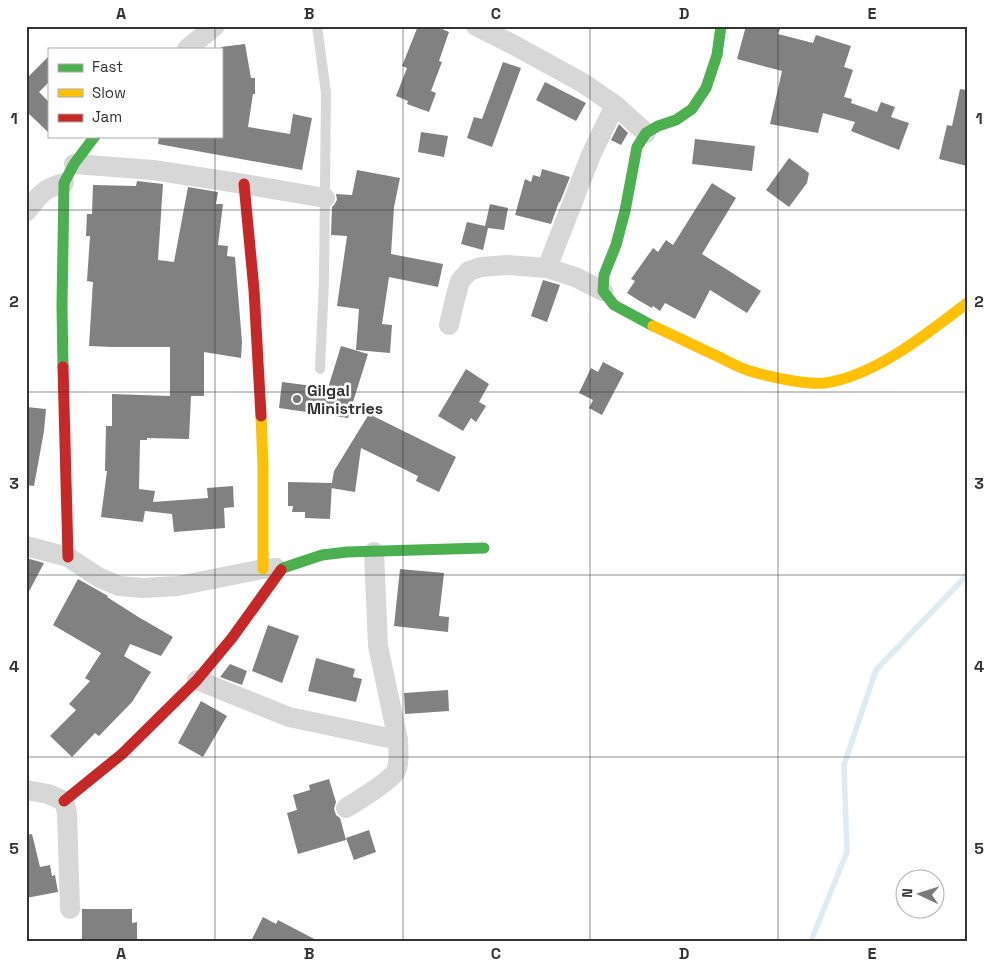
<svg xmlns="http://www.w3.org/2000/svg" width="993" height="967" font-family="'Space Grotesk',sans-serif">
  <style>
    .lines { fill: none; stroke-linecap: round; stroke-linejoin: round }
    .stream { stroke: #ddebf3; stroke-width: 5.5 }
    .building { fill: #818181 }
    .lane { stroke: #d7d7d7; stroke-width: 10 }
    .street { stroke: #d7d7d7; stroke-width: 20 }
    .fast { stroke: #4caf50; stroke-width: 11 }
    .slow { stroke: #ffc107; stroke-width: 11 }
    .jam { stroke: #c62828; stroke-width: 11 }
    .grid { fill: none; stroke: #333; stroke-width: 1; stroke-opacity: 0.55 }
    .poi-dot { fill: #7a7a7a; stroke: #fff; stroke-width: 2 }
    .labels { text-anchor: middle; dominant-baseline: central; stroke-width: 5; stroke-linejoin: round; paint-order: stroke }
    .poi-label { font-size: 16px; font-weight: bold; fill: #333; stroke: #fff; text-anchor: start }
    .neatline { fill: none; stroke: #333; stroke-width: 2 }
    .grid-label { font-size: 16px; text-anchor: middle; font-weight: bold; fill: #333 }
  </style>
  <rect width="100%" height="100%" fill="#fff"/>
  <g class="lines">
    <polyline class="stream" points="811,941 847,852 844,765 876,670 967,575"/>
  </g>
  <g class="building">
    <polygon points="418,26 435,26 449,32 439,61 442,62 431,91 436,93 429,112 407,104 408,101 396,96 407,68 402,66"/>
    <polygon points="746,26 771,26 780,29 778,34 813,43 816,35 851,46 844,67 853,70 844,97 852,99 851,103 877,112 881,102 895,107 891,117 909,123 899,150 851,131 855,122 823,113 818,133 770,124 782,71 737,59"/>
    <polygon points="245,44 251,78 255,78 255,94 253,94 248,127 290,134 293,114 312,118 302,170 158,144 159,136 221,136 221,47"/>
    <polygon points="49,56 49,82 39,92 49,102 49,133 26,111 26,79"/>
    <polygon points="503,62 521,68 492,147 467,138 474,117 482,119"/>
    <polygon points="545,82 586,103 576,121 536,100"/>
    <polygon points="960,89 967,90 967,166 939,159 947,125 952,126"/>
    <polygon points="619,124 628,133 621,145 611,140"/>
    <polygon points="421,132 448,136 444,157 418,152"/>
    <polygon points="695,139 755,146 752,171 692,164"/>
    <polygon points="789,158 809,173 807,183 789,207 766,190"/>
    <polygon points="542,169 570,177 560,202 559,202 551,224 515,215 525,179 531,182 533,175 540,177"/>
    <polygon points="357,170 400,178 394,207 391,254 443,264 438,287 389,277 382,324 392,325 390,353 356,350 359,309 337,306 347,236 331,235 332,207 334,205 337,200 336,194 352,195"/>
    <polygon points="137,181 163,184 158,260 174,262 188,187 218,192 216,204 223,204 218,245 228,246 227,256 235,257 242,342 241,358 204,352 204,396 191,396 189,439 147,438 147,440 140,440 139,489 155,491 153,502 208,498 207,488 233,486 234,507 224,508 225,528 174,532 172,514 145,511 143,522 101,517 107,471 105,471 106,426 112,426 112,394 170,396 170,347 112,347 89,346 93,282 87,281 90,236 86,236 87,214 92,214 93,185 136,186"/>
    <polygon points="712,183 736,198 702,254 761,291 747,313 710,290 695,319 665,303 660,311 653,306 652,308 638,300 627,293 635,281 631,279 653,248 658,252 666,240 673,245"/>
    <polygon points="490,204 508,208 504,230 488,228 483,250 461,244 467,222 485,226"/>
    <polygon points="543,280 560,285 547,322 531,316"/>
    <polygon points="341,346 368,354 348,418 279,408 282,382 328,388"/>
    <polygon points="603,362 624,373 602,415 589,408 593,400 579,393 591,368 598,372"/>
    <polygon points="466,369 489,384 479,402 486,406 476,422 471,418 463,431 438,416"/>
    <polygon points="26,407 46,409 44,431 34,486 26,485"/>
    <polygon points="369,414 456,457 439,492 416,481 418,476 361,448 355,492 331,488 334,471"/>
    <polygon points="288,482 332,483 330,519 305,518 305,512 292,512 293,506 288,506"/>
    <polygon points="26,558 44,563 26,597"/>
    <polygon points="400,569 444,573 439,616 449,617 448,632 394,626"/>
    <polygon points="78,579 108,596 107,597 140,618 173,637 161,656 130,644 124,656 151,672 132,702 99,736 95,733 72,757 50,736 76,710 69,704 90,681 85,678 101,653 53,625"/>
    <polygon points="268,625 299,636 282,683 252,671"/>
    <polygon points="316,658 355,669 353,677 362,679 356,702 308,691"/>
    <polygon points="230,664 247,671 242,685 220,677"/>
    <polygon points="448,690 449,711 405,714 404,693"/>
    <polygon points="201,701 227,716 203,757 178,743"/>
    <polygon points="329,779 336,802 334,809 336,815 340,818 346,840 298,854 287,813 297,810 293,795 310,790 309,785"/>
    <polygon points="369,830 376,852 354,860 346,838"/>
    <polygon points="32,834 40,867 50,865 52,876 55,875 58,892 26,898 26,835"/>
    <polygon points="82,909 132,909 132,923 137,922 137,941 82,941"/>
    <polygon points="263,917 276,924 278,920 318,941 251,941"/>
  </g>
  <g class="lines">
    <polyline class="lane" points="317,26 326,93 324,281 320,369"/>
    <g class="street">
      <polyline points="476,26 512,44 583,83 615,105 646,133"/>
      <polyline points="187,49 215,26"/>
      <polyline points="74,164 153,170 244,184 325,198"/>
      <path d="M 26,212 C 40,195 42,189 64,183"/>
      <polyline points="547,268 591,155 615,105"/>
      <polyline points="449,325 455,299 460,281 469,271 481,267 507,265 547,268 575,277 603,291"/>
      <polyline points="26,546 68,557 98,577 119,586 143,588 178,586 263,569 276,568"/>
      <polyline points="197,680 289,717 398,740"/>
      <polyline points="26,790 48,794 64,801 67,813 70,909"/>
      <path d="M 346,808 C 356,802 393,779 396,771 C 400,763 398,749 398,740 L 378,646 L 374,552"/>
    </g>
    <g class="fast">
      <polyline points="653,326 614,305 603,291 604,275 616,245 625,211 637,147 646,133 658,126 676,120 692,109 706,88 717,55 721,26"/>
      <polyline points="63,367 62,306 64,183 74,164 95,136"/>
      <polyline points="281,570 283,568 322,555 347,552 484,548"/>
    </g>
    <g class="slow">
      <path d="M 653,326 C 675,336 697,347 719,357 C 729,362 740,368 750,371 C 769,377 807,385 825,383 C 875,376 928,333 967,303"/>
      <polyline points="261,416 263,466 263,569"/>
    </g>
    <g class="jam">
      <polyline points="244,184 254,290 261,416"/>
      <polyline points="63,367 68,557"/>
      <polyline points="64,801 122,754 197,680 232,638 281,570"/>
    </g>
  </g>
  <path class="grid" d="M 215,26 L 215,49M 403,26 L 403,941M 590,26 L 590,941M 778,26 L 778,941M 215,136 L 215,941M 26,210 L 967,210M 26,392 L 967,392M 26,575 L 967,575M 26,757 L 967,757"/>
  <circle class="poi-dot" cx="297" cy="399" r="5"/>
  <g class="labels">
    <g class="poi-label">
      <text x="307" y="390">Gilgal<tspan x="307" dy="18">Ministries</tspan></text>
    </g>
  </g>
  <rect width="993" height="967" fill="none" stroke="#ffffff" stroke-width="55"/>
  <rect x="48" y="48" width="175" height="90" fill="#ffffff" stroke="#adadad"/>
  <rect x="58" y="64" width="25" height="8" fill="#4caf50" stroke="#adadad"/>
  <text x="92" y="72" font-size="15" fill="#333333">Fast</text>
  <rect x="58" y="89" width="25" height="8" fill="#ffc107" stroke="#adadad"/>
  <text x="92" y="98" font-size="15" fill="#333333">Slow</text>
  <rect x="58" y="114" width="25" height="8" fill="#c62828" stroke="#adadad"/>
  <text x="92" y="122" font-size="15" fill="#333333">Jam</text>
  <g transform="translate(920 894) rotate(274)"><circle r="24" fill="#ffffff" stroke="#adadad"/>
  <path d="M0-4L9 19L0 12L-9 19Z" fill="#7a7a7a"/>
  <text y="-8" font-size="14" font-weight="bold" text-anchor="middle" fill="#333333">N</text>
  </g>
  <rect x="28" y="28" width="938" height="912" class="neatline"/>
  <g class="grid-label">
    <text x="121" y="19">A</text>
    <text x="309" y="19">B</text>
    <text x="496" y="19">C</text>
    <text x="684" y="19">D</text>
    <text x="872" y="19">E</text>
    <text x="14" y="124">1</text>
    <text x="979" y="124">1</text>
    <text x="14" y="307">2</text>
    <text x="979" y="307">2</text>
    <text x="14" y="489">3</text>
    <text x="979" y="489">3</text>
    <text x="14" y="672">4</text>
    <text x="979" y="672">4</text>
    <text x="14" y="854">5</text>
    <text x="979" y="854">5</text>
    <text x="121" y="959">A</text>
    <text x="309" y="959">B</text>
    <text x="496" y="959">C</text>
    <text x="684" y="959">D</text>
    <text x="872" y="959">E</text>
  </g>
</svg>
